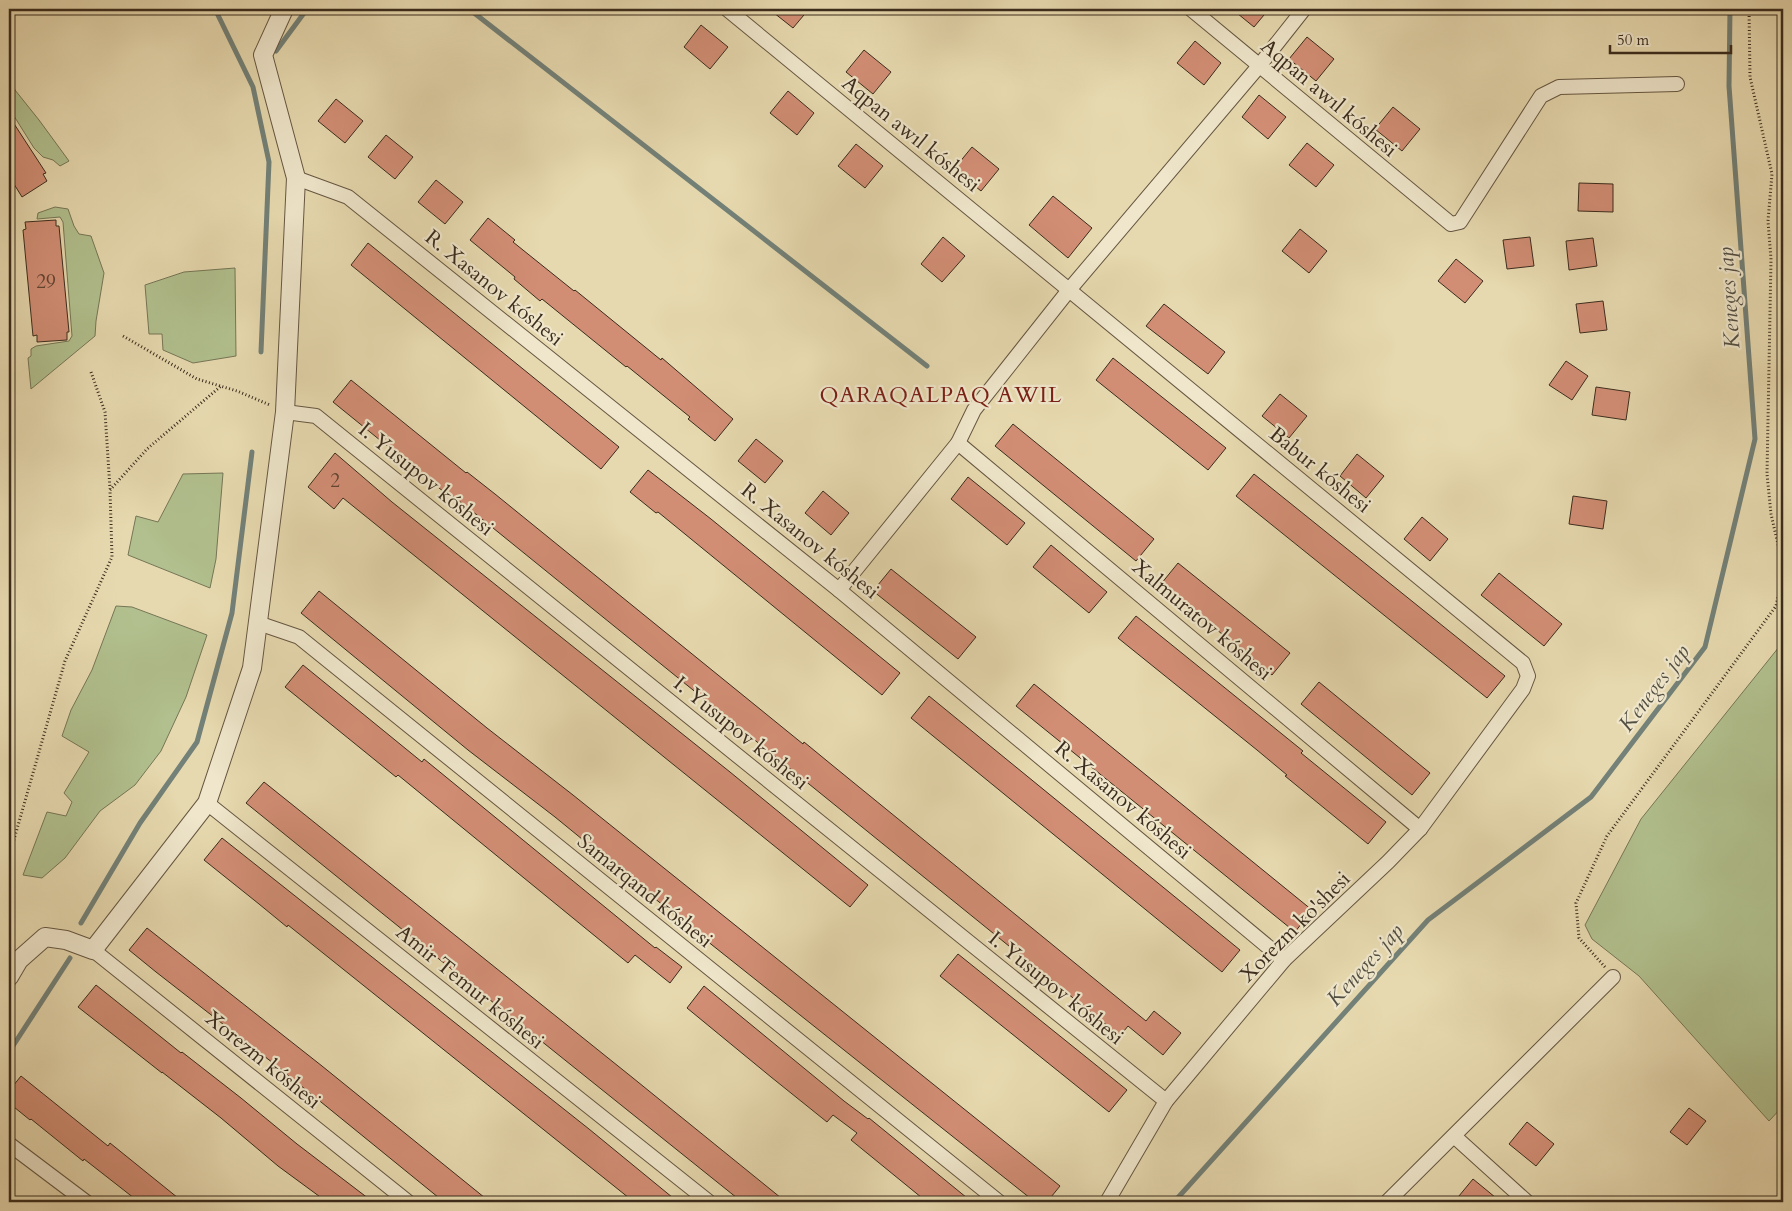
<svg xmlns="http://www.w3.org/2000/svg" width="1792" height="1211" font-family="Cardo,serif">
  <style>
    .green { fill: #b1c08e; stroke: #767656 }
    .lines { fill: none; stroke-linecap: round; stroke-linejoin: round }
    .stream { stroke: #738178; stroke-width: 5 }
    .building { fill: #d28e75; stroke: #3b2c1d }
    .minor-casing { stroke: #665742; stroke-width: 16 }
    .tertiary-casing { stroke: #665742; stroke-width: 20 }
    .path { stroke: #3b2c1d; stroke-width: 3; stroke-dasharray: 1 2.5; stroke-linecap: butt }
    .minor { stroke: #efe6cb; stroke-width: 14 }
    .tertiary { stroke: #efe6cb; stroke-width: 18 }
    .labels { text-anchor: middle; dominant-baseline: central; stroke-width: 4.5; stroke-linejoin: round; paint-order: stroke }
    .number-label { font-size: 19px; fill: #614433 }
    .street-label { font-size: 21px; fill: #3b2c1d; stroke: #efe6cb }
    .water-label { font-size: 22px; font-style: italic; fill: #524f43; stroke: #efe6cb }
    .neighbourhood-label { font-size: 22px; letter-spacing: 1px; fill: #7a1f14; stroke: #efe6cb }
  </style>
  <rect width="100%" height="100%" fill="#e7d9af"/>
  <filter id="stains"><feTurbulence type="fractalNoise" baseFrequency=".004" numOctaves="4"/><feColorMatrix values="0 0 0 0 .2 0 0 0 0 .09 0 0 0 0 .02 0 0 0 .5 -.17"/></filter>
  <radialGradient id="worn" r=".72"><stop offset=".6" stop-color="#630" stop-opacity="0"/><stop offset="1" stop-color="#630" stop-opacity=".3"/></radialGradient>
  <g class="green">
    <polygon points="9,74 15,90 39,120 69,161 60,166 53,160 43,157 34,148 9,108"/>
    <polygon points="55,207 68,209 74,226 79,234 91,236 104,273 96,321 95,336 31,389 28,358 31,356 31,349 36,346 69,341 72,336 63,222 60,217 37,219 38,213"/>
    <polygon points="235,268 236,356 193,363 163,350 162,334 149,334 145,285 184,272"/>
    <polygon points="223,473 216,559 210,588 128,555 136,516 158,522 183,474"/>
    <polygon points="116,606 132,607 207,635 186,697 161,751 135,785 100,811 65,858 42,878 23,875 47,812 66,816 72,802 64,793 89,752 62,736 71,710 92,670"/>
    <polygon points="1783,642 1783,1106 1769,1121 1639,976 1592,939 1585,925 1641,819"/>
  </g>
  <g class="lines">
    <g class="stream">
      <polyline points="215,9 253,87 269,162 261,352"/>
      <polyline points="469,9 927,366"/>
      <polyline points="276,51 307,9"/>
      <polyline points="81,923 140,823 197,742 232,613 252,452"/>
      <polyline points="9,1052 70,958"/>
      <polyline points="1174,1202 1428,920 1591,797 1705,647 1755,439 1729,86 1730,9"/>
    </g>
  </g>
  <g class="building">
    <polygon points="769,9 809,9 793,28"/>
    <polygon points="1232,9 1269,9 1254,27"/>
    <polygon points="701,25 728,47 710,69 684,47"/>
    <polygon points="1307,37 1334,59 1316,81 1289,59"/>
    <polygon points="1195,41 1221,63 1204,85 1177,63"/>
    <polygon points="864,50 891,72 873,94 846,72"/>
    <polygon points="788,91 814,113 797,135 770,113"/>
    <polygon points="1259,95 1286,117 1268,139 1242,117"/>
    <polygon points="336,99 363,121 345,143 318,121"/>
    <polygon points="1393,107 1420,129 1402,151 1375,129"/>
    <polygon points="9,116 46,173 43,174 47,181 22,197 9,176"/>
    <polygon points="386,135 413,157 395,179 368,157"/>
    <polygon points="1307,143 1334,165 1316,187 1289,165"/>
    <polygon points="856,144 883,166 865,188 838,166"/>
    <polygon points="972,147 999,169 981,191 954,169"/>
    <polygon points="436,180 463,202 445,224 418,202"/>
    <polygon points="1579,183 1613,184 1613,212 1578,211"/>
    <polygon points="1053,196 1092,228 1068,258 1029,225"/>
    <polygon points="488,218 515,240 513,242 574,291 575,290 661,360 662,358 733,419 715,441 688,419 690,417 627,366 626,367 542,299 540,301 514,279 515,277 470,240"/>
    <polygon points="56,220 56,226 59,226 69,332 67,332 67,340 37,342 37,335 33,336 23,230 26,229 25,222"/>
    <polygon points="1300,229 1327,251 1309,273 1282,251"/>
    <polygon points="943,237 965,256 942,282 921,264"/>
    <polygon points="1530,237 1534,266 1507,269 1503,240"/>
    <polygon points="1593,238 1597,266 1569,270 1566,241"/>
    <polygon points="368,243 619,447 601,469 351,265"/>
    <polygon points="1456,259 1483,281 1465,303 1438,281"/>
    <polygon points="1603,301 1607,330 1580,333 1576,304"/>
    <polygon points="1164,304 1225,352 1208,374 1146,326"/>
    <polygon points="1113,358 1226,448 1208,470 1096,380"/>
    <polygon points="1566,361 1588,376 1572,400 1549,385"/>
    <polygon points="351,380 466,473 467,472 495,494 803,744 804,742 832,765 1146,1021 1154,1011 1181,1033 1163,1055 1128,1026 1120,1036 477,515 445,490 444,492 333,402"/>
    <polygon points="1596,387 1630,392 1626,420 1592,415"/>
    <polygon points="1280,394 1307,416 1289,438 1262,416"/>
    <polygon points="1013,424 1154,539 1136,561 995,446"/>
    <polygon points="756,439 783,461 765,483 738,461"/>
    <polygon points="335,453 392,502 730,772 868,885 850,907 343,498 334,509 308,487"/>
    <polygon points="1357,454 1384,476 1366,498 1340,476"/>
    <polygon points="648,470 711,519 900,673 882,695 658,512 656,513 630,492"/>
    <polygon points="1254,474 1505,676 1487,698 1236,496"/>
    <polygon points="968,477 1025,523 1007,545 951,499"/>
    <polygon points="823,491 849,513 831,535 805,513"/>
    <polygon points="1573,496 1607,501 1603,529 1569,524"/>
    <polygon points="1422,517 1448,539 1430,561 1404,539"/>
    <polygon points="1051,545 1107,592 1089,613 1033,567"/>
    <polygon points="1178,563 1290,653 1272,675 1161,584"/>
    <polygon points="891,569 976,637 958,659 873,591"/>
    <polygon points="1499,573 1562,624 1544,646 1481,595"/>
    <polygon points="319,591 487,728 573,795 1060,1186 1047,1202 1035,1202 697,933 555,817 468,750 301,613"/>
    <polygon points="1136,616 1303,751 1301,753 1386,822 1368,844 1285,776 1287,775 1257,750 1118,638"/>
    <polygon points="303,665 422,762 424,759 655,948 656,947 682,967 670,983 635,955 628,963 398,775 396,777 285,687"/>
    <polygon points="1319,682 1430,773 1412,795 1301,704"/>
    <polygon points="1034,684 1312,910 1295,932 1016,706"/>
    <polygon points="929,696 1240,950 1222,972 911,718"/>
    <polygon points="264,782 633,1078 786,1202 742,1202 414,939 246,803"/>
    <polygon points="222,838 589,1129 678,1202 634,1202 288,925 287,927 259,904 204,860"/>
    <polygon points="147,928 322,1066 490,1202 444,1202 273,1063 156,972 129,950"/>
    <polygon points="958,954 1127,1090 1109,1112 940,976"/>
    <polygon points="96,985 181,1053 182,1052 241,1098 297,1144 373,1202 327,1202 278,1166 221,1118 162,1072 162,1073 78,1007"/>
    <polygon points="704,986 844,1101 868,1119 869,1118 972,1202 927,1202 851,1140 857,1133 833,1115 827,1122 771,1077 687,1008"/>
    <polygon points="21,1076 108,1146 110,1143 183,1202 139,1202 84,1159 83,1161 31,1119 30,1120 9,1103 9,1091"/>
    <polygon points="1689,1108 1706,1121 1687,1145 1670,1132"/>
    <polygon points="1527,1122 1554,1144 1536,1166 1509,1144"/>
    <polygon points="1473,1179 1501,1202 1454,1202"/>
  </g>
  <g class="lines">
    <g class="minor-casing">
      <g id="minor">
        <polyline points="727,9 1523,663 1528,676 1523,689 1420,829 1388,862 1284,960 1166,1101 1107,1202"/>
        <polyline points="1191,9 1451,224 1460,222 1541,96 1559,87 1677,84"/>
        <polyline points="296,178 348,197 839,590 1284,960"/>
        <polyline points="285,412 316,416 1166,1101"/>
        <polyline points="958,443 1420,829"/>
        <polyline points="839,590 958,443 974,410 1069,290 1259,66 1304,9"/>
        <polyline points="258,623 299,637 999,1202"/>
        <polyline points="207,803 709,1202"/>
        <polyline points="93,950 408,1202"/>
        <polyline points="1454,1136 1527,1202"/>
        <polyline points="9,1144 86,1202"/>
        <polyline points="1387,1202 1613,977"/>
      </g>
    </g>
    <g class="tertiary-casing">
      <polyline id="tertiary" points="9,977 19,960 45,937 66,940 93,950 207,803 252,668 285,412 296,178 263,55 284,9"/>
    </g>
    <g class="path">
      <polyline points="1749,9 1750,77 1772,174 1768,221 1771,259 1767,474 1771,514 1783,566"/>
      <polyline points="123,336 197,379 237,391 270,405"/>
      <polyline points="91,372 105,412 110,489"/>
      <polyline points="9,857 65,661 112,557 110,490 147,449 221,386"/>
      <polyline points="1605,967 1579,938 1576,903 1607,836 1776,606 1783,574"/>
    </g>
    <use href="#minor" class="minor"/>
    <use href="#tertiary" class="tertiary"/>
  </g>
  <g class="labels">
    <g class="number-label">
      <text x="46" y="282">29</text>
      <text x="335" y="481">2</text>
    </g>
    <g class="street-label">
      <text transform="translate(1329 98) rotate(40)">Aqpan awıl kóshesi</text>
      <text transform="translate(911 134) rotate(39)">Aqpan awıl kóshesi</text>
      <text transform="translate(494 288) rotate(39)">R. Xasanov kóshesi</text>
      <text transform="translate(1320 470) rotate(39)">Babur kóshesi</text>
      <text transform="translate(426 479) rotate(39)">I. Yusupov kóshesi</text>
      <text transform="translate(810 541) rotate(39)">R. Xasanov kóshesi</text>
      <text transform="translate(1202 620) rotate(40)">Xalmuratov kóshesi</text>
      <text transform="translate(741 733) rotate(39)">I. Yusupov kóshesi</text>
      <text transform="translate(1123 800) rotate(40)">R. Xasanov kóshesi</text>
      <text transform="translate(645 891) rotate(39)">Samarqand kóshesi</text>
      <text transform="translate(1295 927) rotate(-45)">Xorezm ko'shesi</text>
      <text transform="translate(470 987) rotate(39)">Amir Temur kóshesi</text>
      <text transform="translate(1056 988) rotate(39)">I. Yusupov kóshesi</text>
      <text transform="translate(263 1060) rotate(39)">Xorezm kóshesi</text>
    </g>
    <g class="water-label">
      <text transform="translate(1729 298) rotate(-94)">Keneges jap</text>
      <text transform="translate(1654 688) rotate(-53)">Keneges jap</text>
      <text transform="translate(1365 965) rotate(-48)">Keneges jap</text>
    </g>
    <g class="neighbourhood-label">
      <text x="941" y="395">QARAQALPAQ AWIL</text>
    </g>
  </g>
  <rect width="1792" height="1211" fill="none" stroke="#e7d9af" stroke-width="30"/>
  <rect x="10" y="10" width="1772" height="1191" fill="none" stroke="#3b2c1d" stroke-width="2.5"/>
  <rect x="15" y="15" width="1762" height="1181" fill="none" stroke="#3b2c1d"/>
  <path d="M1610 45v8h121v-8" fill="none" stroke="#3b2c1d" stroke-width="2.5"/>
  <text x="1617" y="45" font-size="15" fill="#3b2c1d" stroke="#efe6cb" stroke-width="4" paint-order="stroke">50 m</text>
  <rect width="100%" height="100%" filter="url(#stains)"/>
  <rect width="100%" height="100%" fill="url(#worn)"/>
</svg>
